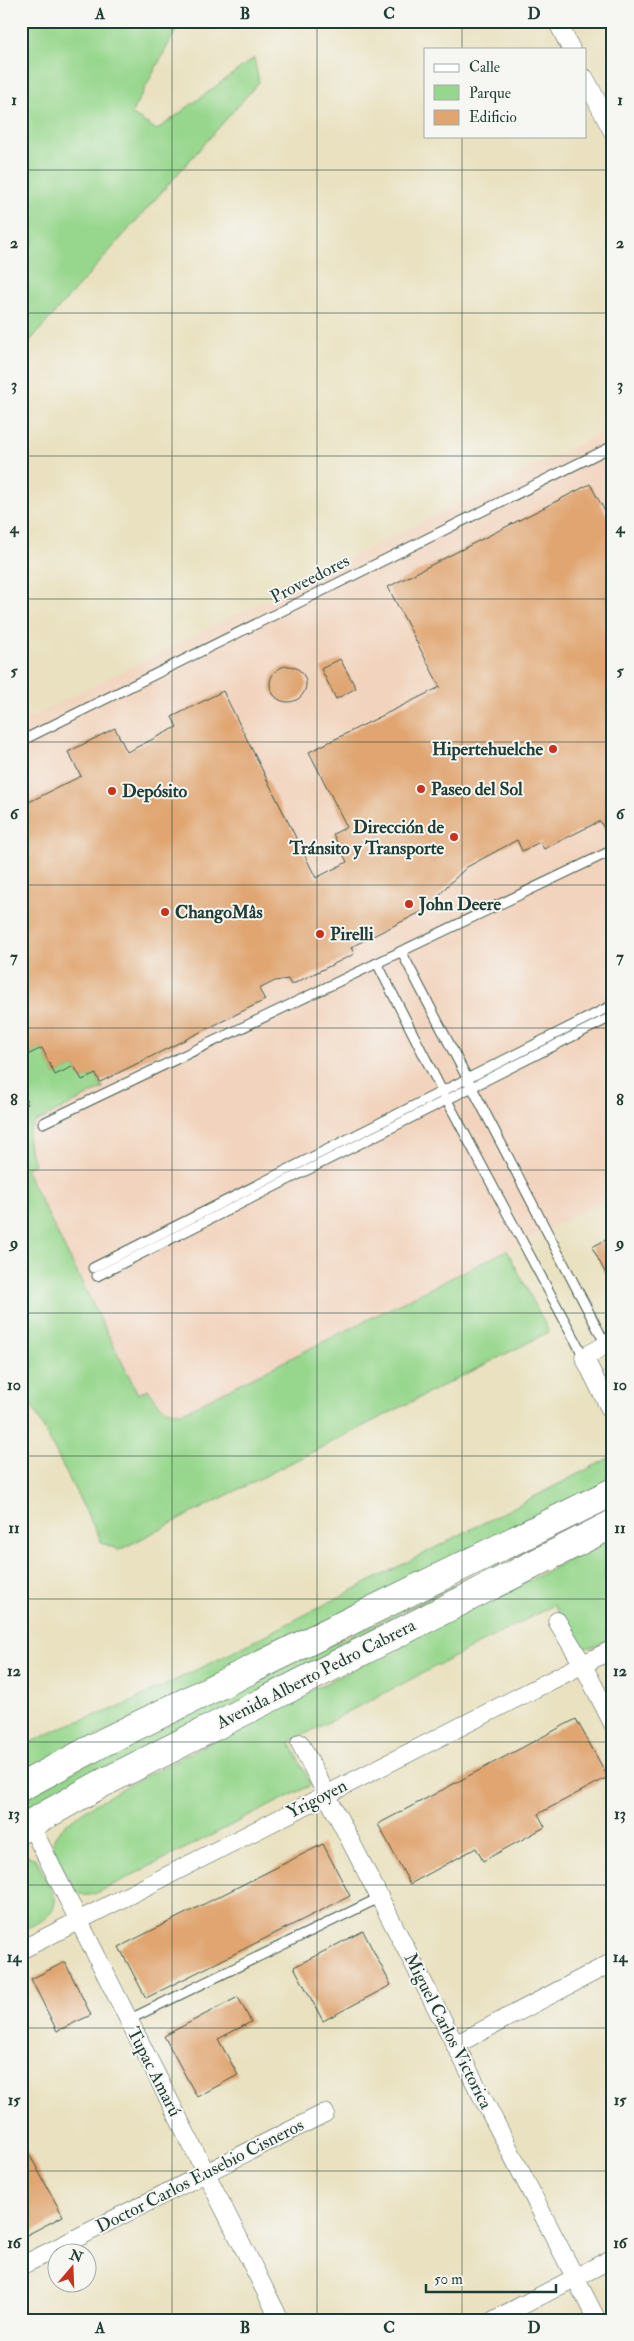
<svg xmlns="http://www.w3.org/2000/svg" width="634" height="2341" font-family="'IM FELL Double Pica',serif">
  <style>
    .built { fill: #f2d4be }
    .green { fill: #97d78d; stroke: #5b8a60 }
    .building { fill: #e0a571 }
    .lines { fill: none; stroke-linecap: round; stroke-linejoin: round }
    .lane-casing { stroke: #3d5649; stroke-width: 11 }
    .street-casing { stroke: #3d5649; stroke-width: 19 }
    .primary-casing { stroke: #3d5649; stroke-width: 29 }
    .lane { stroke: #fff; stroke-width: 9 }
    .street { stroke: #fff; stroke-width: 18 }
    .primary { stroke: #fff; stroke-width: 28 }
    .grid { fill: none; stroke: #1f3d34; stroke-width: 1; stroke-opacity: 0.55 }
    .poi-dot { fill: #c8321e; stroke: #f6f6f2; stroke-width: 2 }
    .labels { text-anchor: middle; dominant-baseline: central; stroke-width: 4; stroke-linejoin: round; paint-order: stroke }
    .street-label { font-size: 18px; fill: #1f3d34; stroke: #f6f6f2 }
    .poi-label { font-size: 18px; font-weight: bold; fill: #1f3d34; stroke: #f6f6f2; text-anchor: start }
    .neatline { fill: none; stroke: #1f3d34; stroke-width: 2 }
    .grid-label { font-size: 16px; text-anchor: middle; font-weight: bold; fill: #1f3d34 }
  </style>
  <rect width="100%" height="100%" fill="#f6f6f2"/>
  <filter id="ink" filterUnits="userSpaceOnUse"><feTurbulence type="fractalNoise" baseFrequency=".02" numOctaves="2"/><feDisplacementMap in="SourceGraphic" scale="10" xChannelSelector="R" yChannelSelector="G"/><feConvolveMatrix kernelMatrix="1 2 1 2 8 2 1 2 1" color-interpolation-filters="sRGB"/></filter>
  <filter id="wash" filterUnits="userSpaceOnUse"><feTurbulence type="fractalNoise" baseFrequency=".0096" numOctaves="4" result="noise"/><feDisplacementMap in="SourceGraphic" scale="20" xChannelSelector="R" yChannelSelector="G"/><feGaussianBlur stdDeviation="1.12" result="paint"/><feColorMatrix in="noise" values="0 0 0 0 0 0 0 0 0 0 0 0 0 0 0 0 0 1.4 0 .05"/><feComposite in="paint" operator="in"/></filter>
  <g filter="url(#wash)">
    <rect width="100%" height="100%" fill="#e9e1bf"/>
    <polygon class="built" points="613,427 613,1196 507,1250 549,1332 119,1550 102,1543 21,1384 21,722"/>
    <g class="green">
      <polygon points="21,21 181,21 131,114 157,130 254,58 259,82 21,351"/>
      <path d="M 42,1048 L 55,1075 L 74,1066 L 82,1080 L 96,1074 L 103,1088 L 36,1122 C 23,1135 28,1149 35,1164 L 25,1169 L 138,1394 L 148,1389 C 157,1404 167,1415 185,1411 L 507,1250 L 549,1332 L 119,1550 L 102,1543 L 21,1384 L 21,1108 L 28,1104 L 21,1090 L 21,1058 Z"/>
      <polygon points="613,1456 613,1476 609,1481 28,1770 21,1770 21,1747 65,1726 120,1707 229,1654"/>
      <polygon points="613,1507 378,1625 322,1663 21,1817 21,1801 76,1770"/>
      <path d="M 613,1538 L 613,1637 C 601,1643 590,1652 578,1645 L 554,1605 L 290,1742 L 311,1785 L 99,1892 C 93,1894 88,1897 81,1894 C 74,1891 56,1858 54,1849 C 52,1844 53,1839 56,1835 C 69,1813 158,1770 184,1756 C 326,1682 470,1610 613,1538 Z"/>
      <path d="M 21,1853 L 36,1859 L 55,1898 C 56,1918 37,1923 21,1931 Z"/>
    </g>
    <g id="blocks">
      <g class="building">
        <polygon points="590,484 613,526 613,831 607,834 600,821 544,849 540,842 522,851 517,840 467,867 447,886 429,908 351,947 354,954 291,985 288,979 275,981 259,989 265,1000 100,1082 96,1074 82,1080 74,1066 55,1075 42,1048 21,1058 21,806 81,776 68,752 115,728 127,752 177,727 172,717 223,691 316,878 347,862 333,834 347,827 309,752 440,687 388,587"/>
        <polygon points="340,659 356,688 336,699 321,669"/>
        <circle cx="288" cy="684" r="18"/>
        <polygon points="21,1090 28,1104 21,1108"/>
        <polygon points="613,1236 613,1281 610,1282 592,1247"/>
        <polygon points="576,1719 608,1777 538,1814 545,1827 483,1861 476,1848 410,1884 378,1824"/>
        <polygon points="323,1844 350,1896 146,1998 119,1947"/>
        <polygon points="363,1931 391,1985 323,2021 294,1967"/>
        <polygon points="65,1962 91,2015 57,2031 31,1979"/>
        <polygon points="238,1997 251,2022 218,2039 238,2075 197,2097 164,2036"/>
        <polygon points="28,2152 63,2216 21,2238 21,2155"/>
      </g>
    </g>
  </g>
  <g filter="url(#ink)">
    <use href="#blocks" fill-opacity="0" stroke="#3d5649" stroke-width="1"/>
    <g class="lines">
      <g class="lane-casing">
        <g id="lane">
          <polyline points="21,741 613,446"/>
          <polyline points="401,951 606,1345"/>
          <polyline points="377,963 442,1091 584,1357"/>
          <polyline points="43,1123 613,850"/>
          <polyline points="93,1268 613,1005"/>
          <polyline points="97,1276 613,1016"/>
          <polyline points="128,2020 379,1898"/>
        </g>
      </g>
      <g class="street-casing">
        <g id="street">
          <polyline points="557,21 571,49"/>
          <polyline points="585,78 613,132"/>
          <polyline points="613,1341 584,1357 613,1415"/>
          <polyline points="557,1621 582,1663 613,1724"/>
          <polyline points="300,1743 597,2320"/>
          <polyline points="30,1824 280,2320"/>
          <polyline points="21,1950 613,1649"/>
          <polyline points="455,2045 613,1962"/>
          <polyline points="21,2266 325,2113"/>
          <polyline points="494,2320 613,2258"/>
        </g>
      </g>
      <g class="primary-casing">
        <g id="primary">
          <polyline points="21,1787 104,1742 613,1492"/>
          <polyline points="21,1829 99,1785 613,1524"/>
        </g>
      </g>
      <use href="#lane" class="lane"/>
      <use href="#street" class="street"/>
      <use href="#primary" class="primary"/>
    </g>
  </g>
  <path class="grid" d="M 172,21 L 172,2320M 317,21 L 317,2320M 462,21 L 462,49M 462,136 L 462,2320M 21,170 L 613,170M 21,313 L 613,313M 21,456 L 613,456M 21,599 L 613,599M 21,742 L 613,742M 21,885 L 613,885M 21,1028 L 613,1028M 21,1170 L 613,1170M 21,1313 L 613,1313M 21,1456 L 613,1456M 21,1599 L 613,1599M 21,1742 L 613,1742M 21,1885 L 613,1885M 21,2028 L 613,2028M 21,2171 L 613,2171"/>
  <g class="poi-dot">
    <circle cx="553" cy="749" r="5"/>
    <circle cx="421" cy="789" r="5"/>
    <circle cx="112" cy="791" r="5"/>
    <circle cx="454" cy="837" r="5"/>
    <circle cx="409" cy="904" r="5"/>
    <circle cx="165" cy="912" r="5"/>
    <circle cx="320" cy="934" r="5"/>
  </g>
  <g class="labels">
    <g class="street-label">
      <text transform="translate(310 579) rotate(-27)">Proveedores</text>
      <text transform="translate(316 1674) rotate(-27)">Avenida Alberto Pedro Cabrera</text>
      <text transform="translate(317 1799) rotate(-27)">Yrigoyen</text>
      <text transform="translate(448 2031) rotate(63)">Miguel Carlos Victorica</text>
      <text transform="translate(154 2072) rotate(63)">Tupac Amarú</text>
      <text transform="translate(200 2176) rotate(-27)">Doctor Carlos Eusebio Cisneros</text>
    </g>
    <g class="poi-label">
      <text x="543" y="749" text-anchor="end">Hipertehuelche</text>
      <text x="431" y="789">Paseo del Sol</text>
      <text x="122" y="791">Depósito</text>
      <text x="444" y="827" text-anchor="end">Dirección de<tspan x="444" dy="21">Tránsito y Transporte</tspan></text>
      <text x="419" y="904">John Deere</text>
      <text x="175" y="912">ChangoMâs</text>
      <text x="330" y="934">Pirelli</text>
    </g>
  </g>
  <rect width="634" height="2341" fill="none" stroke="#f6f6f2" stroke-width="55"/>
  <rect x="424" y="48" width="162" height="90" fill="#f6f6f2" stroke="#a0aca6"/>
  <rect x="434" y="64" width="25" height="8" fill="#ffffff" stroke="#a0aca6"/>
  <text x="469" y="72" font-size="15" fill="#1f3d34">Calle</text>
  <rect x="434" y="85" width="25" height="15" fill="#97d78d" stroke="#a0aca6"/>
  <text x="469" y="98" font-size="15" fill="#1f3d34">Parque</text>
  <rect x="434" y="110" width="25" height="15" fill="#e0a571" stroke="#a0aca6"/>
  <text x="469" y="122" font-size="15" fill="#1f3d34">Edificio</text>
  <g transform="translate(72 2268) rotate(19)"><circle r="24" fill="#f6f6f2" stroke="#a0aca6"/>
  <path d="M0-4L9 19L0 12L-9 19Z" fill="#c8321e"/>
  <text y="-8" font-size="14" font-weight="bold" text-anchor="middle" fill="#1f3d34">N</text>
  </g>
  <path d="M426 2284v8h130v-8" fill="none" stroke="#1f3d34" stroke-width="2.5"/>
  <text x="434" y="2284" font-size="15" fill="#1f3d34" stroke="#f6f6f2" stroke-width="4" paint-order="stroke">50 m</text>
  <rect x="28" y="28" width="578" height="2286" class="neatline"/>
  <g class="grid-label">
    <text x="100" y="19">A</text>
    <text x="245" y="19">B</text>
    <text x="389" y="19">C</text>
    <text x="534" y="19">D</text>
    <text x="14" y="105">1</text>
    <text x="620" y="105">1</text>
    <text x="14" y="248">2</text>
    <text x="620" y="248">2</text>
    <text x="14" y="390">3</text>
    <text x="620" y="390">3</text>
    <text x="14" y="533">4</text>
    <text x="620" y="533">4</text>
    <text x="14" y="676">5</text>
    <text x="620" y="676">5</text>
    <text x="14" y="819">6</text>
    <text x="620" y="819">6</text>
    <text x="14" y="962">7</text>
    <text x="620" y="962">7</text>
    <text x="14" y="1105">8</text>
    <text x="620" y="1105">8</text>
    <text x="14" y="1248">9</text>
    <text x="620" y="1248">9</text>
    <text x="14" y="1390">10</text>
    <text x="620" y="1390">10</text>
    <text x="14" y="1533">11</text>
    <text x="620" y="1533">11</text>
    <text x="14" y="1676">12</text>
    <text x="620" y="1676">12</text>
    <text x="14" y="1819">13</text>
    <text x="620" y="1819">13</text>
    <text x="14" y="1962">14</text>
    <text x="620" y="1962">14</text>
    <text x="14" y="2105">15</text>
    <text x="620" y="2105">15</text>
    <text x="14" y="2248">16</text>
    <text x="620" y="2248">16</text>
    <text x="100" y="2333">A</text>
    <text x="245" y="2333">B</text>
    <text x="389" y="2333">C</text>
    <text x="534" y="2333">D</text>
  </g>
</svg>
